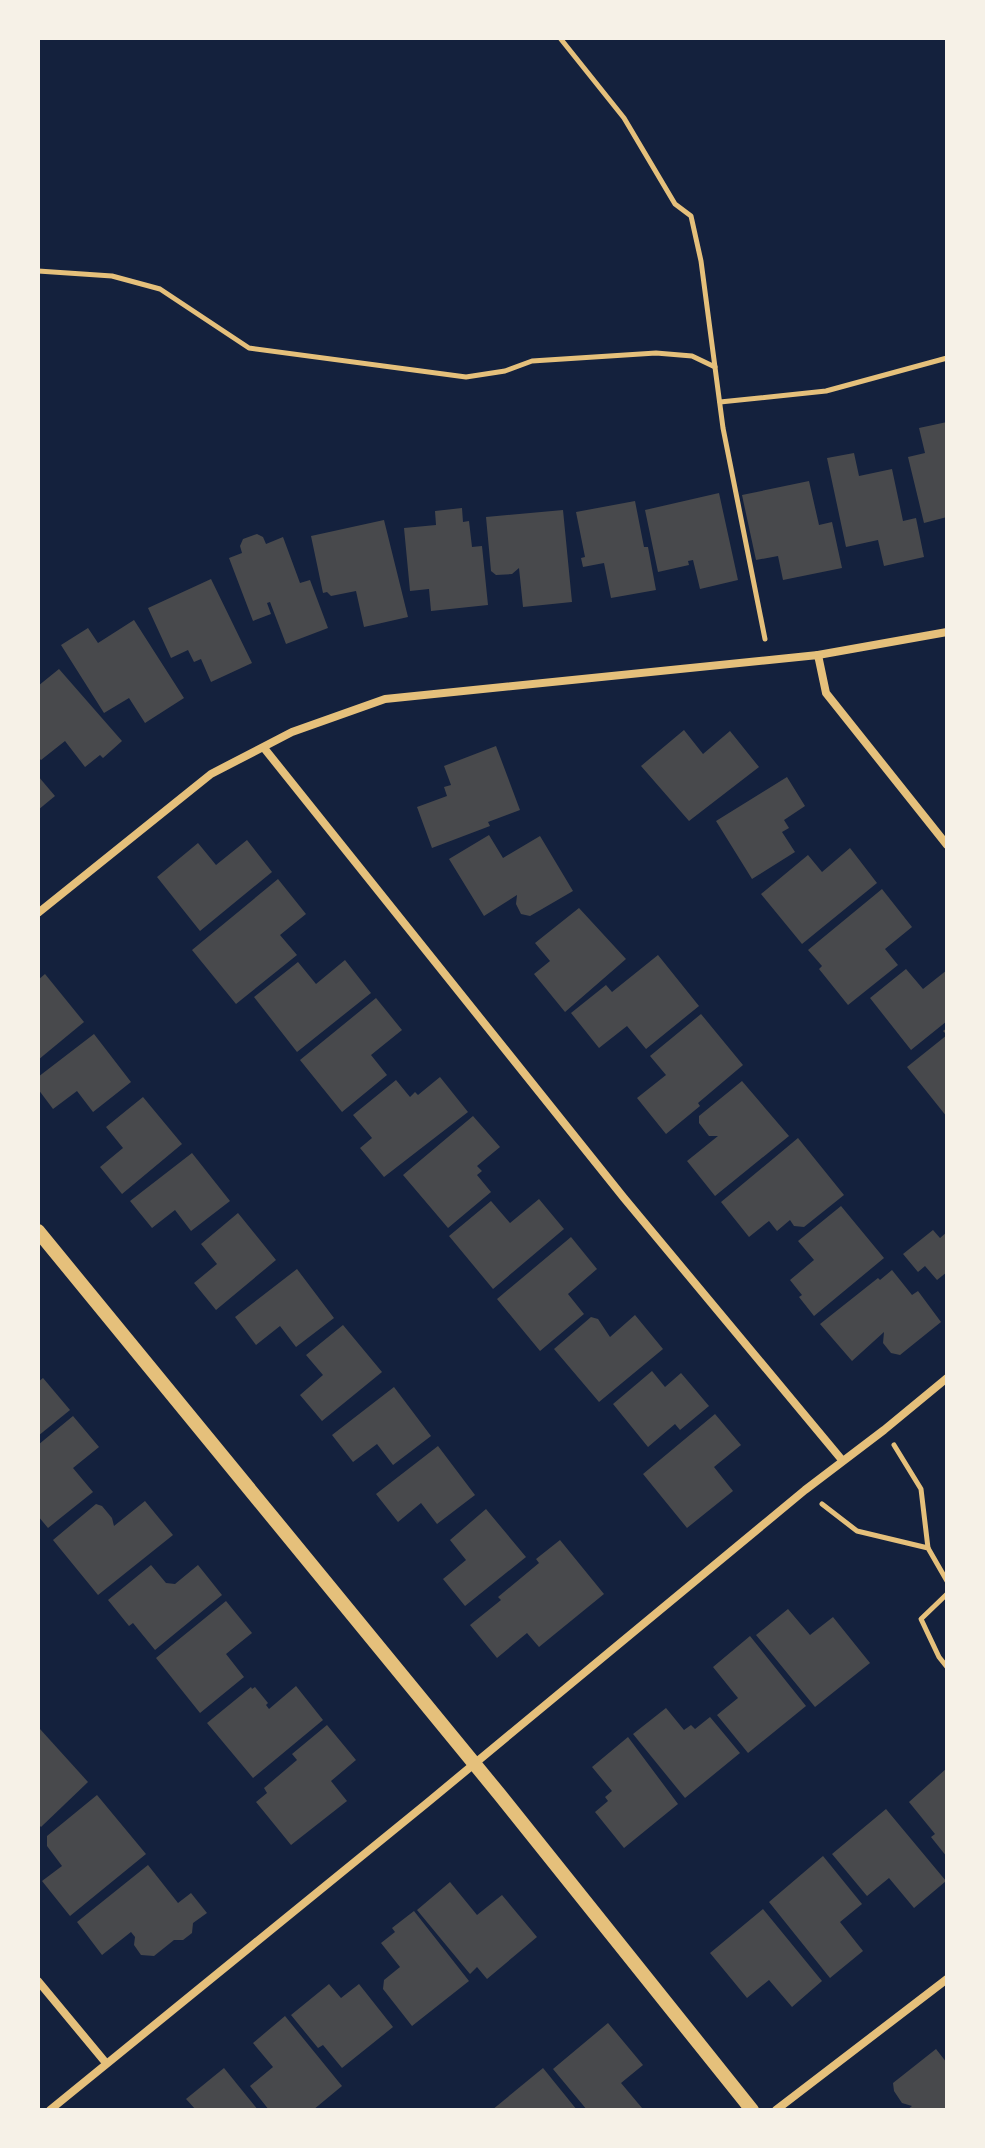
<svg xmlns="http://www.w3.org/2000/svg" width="985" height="2148" font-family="'Noto Sans',sans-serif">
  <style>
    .building { fill: #48494c }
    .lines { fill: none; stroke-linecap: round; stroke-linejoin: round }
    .path { stroke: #e5c07b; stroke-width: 5 }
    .minor { stroke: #e5c07b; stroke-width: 8 }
    .tertiary { stroke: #e5c07b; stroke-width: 14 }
  </style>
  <rect width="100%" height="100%" fill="#14213d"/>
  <g class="building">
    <polygon points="947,422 947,517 924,523 908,457 925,453 919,428"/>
    <polygon points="854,453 859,476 892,469 903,521 916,518 924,557 884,566 878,540 846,547 827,458"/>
    <polygon points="809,481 819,525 832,522 842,568 783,580 778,556 756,560 742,495"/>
    <polygon points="719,493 738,580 700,589 693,560 688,561 689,565 658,572 645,510"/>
    <polygon points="635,501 644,547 648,547 656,590 611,598 604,563 583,567 581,558 585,557 576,512"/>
    <polygon points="462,508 463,522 469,521 472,547 482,546 488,605 431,611 429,589 410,591 404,528 436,525 435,511"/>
    <polygon points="563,510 572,602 523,607 519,568 512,574 496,575 491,571 486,517"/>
    <polygon points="384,520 408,617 364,627 356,591 331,596 327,592 323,593 311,536"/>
    <polygon points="257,534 263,537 266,544 283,537 300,583 310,580 328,628 286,644 270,602 267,603 271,614 253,621 229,558 242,553 240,546 243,539"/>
    <polygon points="211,579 252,663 211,682 201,659 194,662 188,650 171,658 148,608"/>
    <polygon points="134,620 184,698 145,723 129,698 104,713 61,645 88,628 98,643"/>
    <polygon points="59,669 122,741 103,758 100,755 85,767 65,741 41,760 38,757 38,686"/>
    <polygon points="684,730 703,754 730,731 759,767 689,821 641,766"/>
    <polygon points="496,746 520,810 488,822 490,826 432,848 417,807 447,796 444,787 451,785 444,766"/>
    <polygon points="38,776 55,796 38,810"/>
    <polygon points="787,777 805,806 784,820 789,828 782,832 795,852 752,879 716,821"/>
    <polygon points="489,835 503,858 540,836 573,891 530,916 521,914 516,904 517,895 484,916 449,859"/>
    <polygon points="247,840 272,872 200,931 157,877 198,843 216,865"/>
    <polygon points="850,848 877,883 802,944 761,894 808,855 822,872"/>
    <polygon points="278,879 306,914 280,935 297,955 236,1004 192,950"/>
    <polygon points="882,889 912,927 885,949 898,965 848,1005 819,969 822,966 808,950"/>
    <polygon points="579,908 626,959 565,1012 534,974 550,961 535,943"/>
    <polygon points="658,955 699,1006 646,1049 627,1026 599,1048 571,1013 606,985 612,992"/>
    <polygon points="345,960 371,993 297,1052 254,997 298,962 316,984"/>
    <polygon points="906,969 923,989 947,970 947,1021 911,1050 870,998"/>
    <polygon points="45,974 84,1022 38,1060 38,980"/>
    <polygon points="376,998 402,1030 371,1055 387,1075 342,1112 300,1060"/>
    <polygon points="701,1014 743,1065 698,1103 700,1106 666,1134 637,1098 666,1075 650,1056"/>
    <polygon points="947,1028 947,1117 907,1067 947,1035 943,1031"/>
    <polygon points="94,1034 131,1082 93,1112 77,1091 53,1109 38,1089 38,1077"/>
    <polygon points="440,1077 468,1112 384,1177 360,1148 372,1138 353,1115 396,1080 410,1097 415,1092 418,1095"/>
    <polygon points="742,1081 789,1136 715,1196 687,1161 718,1136 709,1136 699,1123 699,1116"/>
    <polygon points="143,1097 182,1144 122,1194 100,1167 123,1148 106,1127"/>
    <polygon points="473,1116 500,1147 477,1166 482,1171 477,1175 491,1192 448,1228 403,1175"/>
    <polygon points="798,1138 844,1195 804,1227 794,1226 790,1220 777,1231 769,1221 749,1237 721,1202"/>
    <polygon points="192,1153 230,1201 191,1231 175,1210 152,1228 130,1201"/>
    <polygon points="539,1199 564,1229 493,1289 449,1236 491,1201 510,1223"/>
    <polygon points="841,1206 884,1258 814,1316 799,1297 802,1295 790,1280 814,1260 798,1241"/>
    <polygon points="238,1213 276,1260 216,1310 194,1283 217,1264 201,1244"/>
    <polygon points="933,1230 940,1238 947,1232 947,1272 937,1280 925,1266 918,1272 903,1254"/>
    <polygon points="571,1237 597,1269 568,1294 584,1314 540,1351 497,1299"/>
    <polygon points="297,1269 334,1318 296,1347 280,1326 256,1345 235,1317"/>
    <polygon points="892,1270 912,1295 918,1291 941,1322 900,1355 891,1353 883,1343 884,1332 852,1361 820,1324 878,1278 880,1280"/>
    <polygon points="635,1315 663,1349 599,1402 554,1349 591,1317 598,1319 610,1337"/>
    <polygon points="343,1325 382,1372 322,1421 300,1395 323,1375 306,1355"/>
    <polygon points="652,1371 665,1387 681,1373 709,1406 680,1430 675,1424 648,1447 613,1404"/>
    <polygon points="43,1378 70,1410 38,1436 38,1382"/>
    <polygon points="394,1387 431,1436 393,1465 377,1444 353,1462 332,1435"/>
    <polygon points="715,1414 741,1445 714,1467 733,1491 687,1528 643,1474"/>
    <polygon points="73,1416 99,1447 73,1468 93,1492 48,1528 38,1516 38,1445"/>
    <polygon points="438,1446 475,1495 437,1524 421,1503 398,1522 376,1494"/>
    <polygon points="145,1501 173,1535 98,1595 53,1540 96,1504 102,1506 112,1518 114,1526"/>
    <polygon points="486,1509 526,1557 465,1606 443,1579 466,1560 450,1540"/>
    <polygon points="560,1540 604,1594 539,1647 527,1633 497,1658 470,1625 501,1600 498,1597 539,1563 536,1559"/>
    <polygon points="151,1565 166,1583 175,1584 198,1565 222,1595 155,1650 133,1623 129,1626 108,1600"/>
    <polygon points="226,1601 252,1633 226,1654 244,1677 200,1713 156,1658"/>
    <polygon points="788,1609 810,1635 833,1617 870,1663 815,1707 756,1635"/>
    <polygon points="750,1636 806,1706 748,1753 717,1715 738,1698 713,1667"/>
    <polygon points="296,1686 323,1720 253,1778 207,1723 251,1687 252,1689 255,1687 268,1703 266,1705 269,1709"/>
    <polygon points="666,1708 684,1730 691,1725 695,1729 710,1717 740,1753 685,1798 633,1734"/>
    <polygon points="327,1725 356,1760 331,1781 347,1801 291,1845 256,1802 267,1793 264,1788 297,1760 292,1754"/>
    <polygon points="40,1729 88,1782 41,1827 38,1824 38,1731"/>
    <polygon points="628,1737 678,1804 624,1848 595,1812 608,1801 605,1797 612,1791 592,1767"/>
    <polygon points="947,1768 947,1857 931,1837 935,1834 909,1802"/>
    <polygon points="97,1795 146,1854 70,1916 42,1881 62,1866 47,1846 47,1836"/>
    <polygon points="886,1809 946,1881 914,1908 889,1878 867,1896 832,1854"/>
    <polygon points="823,1856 862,1904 840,1922 863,1951 830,1978 769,1902"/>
    <polygon points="148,1865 178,1903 191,1893 207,1913 193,1923 192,1933 183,1940 174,1940 154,1956 141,1955 134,1945 135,1937 131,1932 102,1955 77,1922"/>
    <polygon points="450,1882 477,1915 502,1895 537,1937 487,1979 477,1967 470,1974 417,1910"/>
    <polygon points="763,1909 822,1981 792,2007 769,1980 747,1998 710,1953"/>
    <polygon points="414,1911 469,1981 412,2026 383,1989 384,1980 400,1967 381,1943 395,1932 392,1928"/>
    <polygon points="329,1984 341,1998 359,1984 393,2027 342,2068 323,2045 318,2048 291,2015"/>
    <polygon points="285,2016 342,2086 313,2110 269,2110 250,2086 273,2067 253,2043"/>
    <polygon points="608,2023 643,2065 621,2083 642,2108 639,2110 587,2110 553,2069"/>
    <polygon points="936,2049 947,2063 947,2110 907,2110 912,2106 902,2103 894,2091 893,2083"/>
    <polygon points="224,2068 258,2110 196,2110 186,2099"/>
    <polygon points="543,2068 577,2110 492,2110"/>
  </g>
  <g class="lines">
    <g class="path">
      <polyline points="560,38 624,118 675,204 691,216 701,261 723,428 765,639"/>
      <polyline points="38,271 112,276 160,289 249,348 466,377 505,371 532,361 656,353 692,356 715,367"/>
      <polyline points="720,402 826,391 947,358"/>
      <polyline points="894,1445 921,1489 928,1548"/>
      <polyline points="822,1504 857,1531 928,1548 947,1581"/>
      <polyline points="947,1594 921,1619 939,1657 947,1667"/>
    </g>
    <g class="minor">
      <polyline points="818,655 947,632"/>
      <polyline points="264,748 624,1198 842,1460"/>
      <polyline points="38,913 211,774 292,732 385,699 818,655 826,693 947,845"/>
      <polyline points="38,1981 106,2063"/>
      <polyline points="50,2110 427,1803 805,1490 884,1430 947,1378"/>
      <polyline points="776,2110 947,1979"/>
    </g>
    <polyline class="tertiary" points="38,1231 500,1795 752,2110"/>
  </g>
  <rect width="985" height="2148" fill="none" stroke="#f6f1e7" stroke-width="80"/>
</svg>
